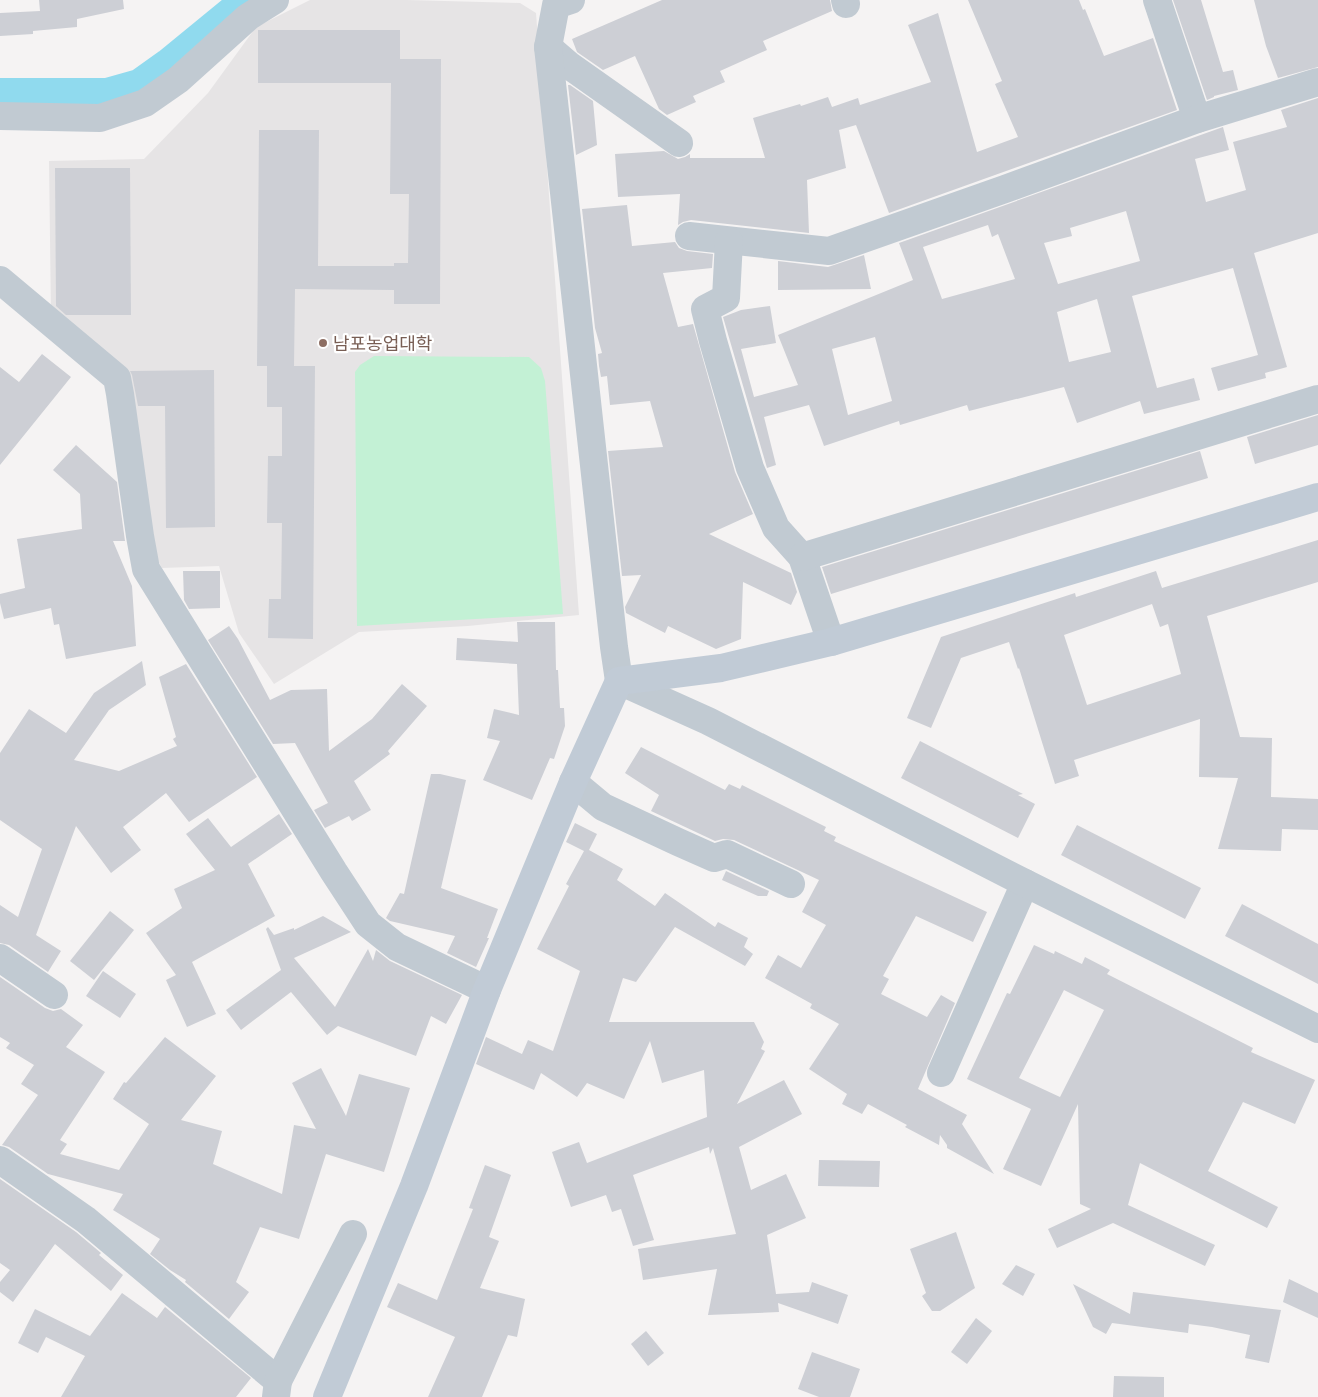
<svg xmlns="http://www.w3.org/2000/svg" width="1318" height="1397" font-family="'DejaVu Sans','Noto Sans KR',sans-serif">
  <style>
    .education { fill: #e6e4e5 }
    .green { fill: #c3f1d5 }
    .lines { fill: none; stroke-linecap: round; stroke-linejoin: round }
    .canal { stroke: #90daee; stroke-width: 28 }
    .building { fill: #cdcfd5; fill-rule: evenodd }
    .minor { stroke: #c1cad2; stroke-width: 28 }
    .tertiary { stroke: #c1cad2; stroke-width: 28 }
    .secondary { stroke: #c1cbd6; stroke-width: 28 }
    .education-dot { fill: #8d6e63; stroke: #fff; stroke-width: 2 }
    .labels { text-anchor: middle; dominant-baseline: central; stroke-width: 4.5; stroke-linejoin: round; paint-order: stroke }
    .education-label { font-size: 18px; fill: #785e54; stroke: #fff; text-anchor: start }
  </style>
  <rect width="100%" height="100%" fill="#f5f3f3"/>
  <polygon class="education" points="310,0 407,0 520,3 536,13 579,615 468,626 359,632 274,684 239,633 219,566 162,568 154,553 122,370 51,316 49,161 144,159 208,93 256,27"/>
  <polygon class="green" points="374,356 529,357 541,368 545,381 563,614 357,626 355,372 360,365"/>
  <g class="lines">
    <polyline class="canal" points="0,92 107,92 139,83 167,63 244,0"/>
  </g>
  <g class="building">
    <polygon points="39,0 123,0 124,9 77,19 77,27 33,31 33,34 0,36 0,13 40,11"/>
    <polygon points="662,0 830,0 832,11 763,41 767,50 720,71 725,82 693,96 696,102 667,115 659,109 635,56 603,70 577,52 572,39"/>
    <polygon points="968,0 1079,0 1083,10 1085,9 1104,56 1153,38 1177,110 889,213 856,125 839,130 846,168 807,180 809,233 691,220 683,222 678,225 680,194 618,197 615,154 664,151 678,159 685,157 690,154 690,158 765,158 753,118 800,104 801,106 828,97 832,107 858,98 860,105 931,82 908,25 938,13 977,152 1018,137 995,84 1002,81"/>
    <polygon points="1173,0 1201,0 1223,72 1233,70 1238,90 1214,96 1214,97 1207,100"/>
    <polygon points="1254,0 1318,0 1318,67 1278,78 1266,46"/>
    <polygon points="258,30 400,30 400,59 441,59 440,304 394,304 394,290 295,289 294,366 315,366 313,639 268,638 269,599 281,599 282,523 267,523 268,456 282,456 282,407 267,407 267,366 257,366 259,130 319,130 318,266 394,266 394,263 408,263 409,194 390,194 391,83 258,83"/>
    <polygon points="568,85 570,85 593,101 597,145 576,155"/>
    <path d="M 1318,98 L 1318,233 L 1254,253 L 1287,367 L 1265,373 L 1266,378 L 1218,391 L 1211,368 L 1258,355 L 1233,268 L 1132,296 L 1157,388 L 1194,378 L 1200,400 L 1144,414 L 1140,401 L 1077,423 L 1064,387 L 969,411 L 967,405 L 900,425 L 899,421 L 824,446 L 809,405 L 764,417 L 776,465 L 767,468 L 723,317 L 741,310 L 770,306 L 776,343 L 741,349 L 754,397 L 798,385 L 778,335 L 913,280 L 899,243 L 1223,127 L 1229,150 L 1195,159 L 1206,202 L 1246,190 L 1233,142 L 1287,127 L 1281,110 ZM 1126,211 L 1140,261 L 1058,284 L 1044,243 L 1072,236 L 1070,228 ZM 988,225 L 992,237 L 998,234 L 1015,279 L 942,299 L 923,247 ZM 1097,299 L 1111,352 L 1069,362 L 1057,312 ZM 875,337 L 892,401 L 848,415 L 832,349 Z"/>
    <polygon points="55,168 130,168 131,315 66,315 56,306"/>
    <polygon points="627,205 632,246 675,242 679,248 687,251 713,254 712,268 663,273 678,327 693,324 735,472 753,514 709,534 791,573 797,592 791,605 743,582 741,639 716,649 668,626 665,633 626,613 625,607 641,575 622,576 608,451 663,447 650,401 610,405 607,376 601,377 599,366 598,354 602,353 595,328 582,209"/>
    <polygon points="864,255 871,289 778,290 778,261 828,267"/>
    <polygon points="42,354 71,377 0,465 0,367 19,382"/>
    <polygon points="214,370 215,527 166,528 165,406 138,406 132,375 130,371"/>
    <polygon points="1318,415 1318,445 1255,464 1247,437"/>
    <polygon points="76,445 117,482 125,541 113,541 132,586 136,646 66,659 59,624 54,625 51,608 4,619 0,603 0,594 25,588 17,539 82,529 80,494 53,470"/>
    <polygon points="1200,451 1208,478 831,594 822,567"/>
    <path d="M 1318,540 L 1318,582 L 1207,616 L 1240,737 L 1272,738 L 1271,797 L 1318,799 L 1318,830 L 1282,829 L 1281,851 L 1218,849 L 1238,778 L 1199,777 L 1200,719 L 1074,760 L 1079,776 L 1055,784 L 1019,668 L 1018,669 L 1009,642 L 961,658 L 931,728 L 907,718 L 941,637 L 1075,593 L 1076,597 L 1156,571 L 1162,588 ZM 1152,604 L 1160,627 L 1168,624 L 1181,674 L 1087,705 L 1064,635 Z"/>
    <polygon points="183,571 220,571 220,608 189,609 184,600"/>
    <polygon points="517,622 555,622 556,670 558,670 560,708 564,708 565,726 554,759 550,758 532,800 483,780 500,741 487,738 494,709 519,715 517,664 456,660 457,638 518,642"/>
    <polygon points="229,626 238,639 270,700 291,690 327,689 329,751 372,719 402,684 427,706 388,751 390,754 354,781 371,810 352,821 349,816 325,828 314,810 328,803 295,743 273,744 208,640"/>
    <polygon points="142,661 146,685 109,710 74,760 119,771 177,746 173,739 176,737 159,677 186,664 257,777 189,822 166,793 123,827 141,850 111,873 76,826 36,935 61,951 48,972 9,945 0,943 0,905 18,917 42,849 0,820 0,753 29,709 66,733 94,693"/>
    <polygon points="920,741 1023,794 1018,795 1035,804 1018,838 901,778"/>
    <polygon points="641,747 725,790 729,784 740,789 742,785 826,827 824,831 836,837 834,841 987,912 973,942 916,916 883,976 889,979 881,994 927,1017 941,995 955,1003 918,1089 967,1115 962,1124 994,1174 947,1148 947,1145 940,1135 939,1145 905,1127 907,1125 868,1104 862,1114 842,1104 847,1094 809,1069 839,1024 810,1008 812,1004 765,978 778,955 801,968 826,925 802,912 819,880 734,840 723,839 715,841 651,811 659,795 625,773"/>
    <polygon points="431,774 440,774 466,780 441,888 498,909 487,938 489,938 476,967 447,953 455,936 390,921 386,918 400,893 404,894"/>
    <polygon points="279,814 292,834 248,864 275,916 192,962 216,1014 187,1027 166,980 176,975 146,933 182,908 174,889 215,870 186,834 208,818 231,847"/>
    <polygon points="575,823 597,834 589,850 623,869 617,880 655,906 665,893 715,927 718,922 748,938 744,947 753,954 745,966 675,927 636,982 623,978 609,1022 754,1022 764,1042 761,1049 765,1051 737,1104 784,1080 802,1114 739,1147 751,1190 786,1174 806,1218 767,1235 776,1294 809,1292 812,1282 848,1295 838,1324 778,1303 779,1312 708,1315 717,1269 643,1280 638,1249 736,1234 713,1148 710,1154 709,1147 633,1175 654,1240 633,1246 621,1209 612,1212 606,1195 571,1207 552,1152 579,1142 587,1163 707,1117 704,1070 662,1083 650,1041 624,1099 587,1083 577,1097 541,1073 534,1090 476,1064 486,1037 522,1054 528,1040 553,1051 580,971 537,949 569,886 566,884 584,851 566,842"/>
    <polygon points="1077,825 1201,888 1185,919 1061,855"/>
    <polygon points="726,871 769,891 767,896 758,896 722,880"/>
    <polygon points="1242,904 1318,944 1318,984 1225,936"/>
    <polygon points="110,911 134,930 94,980 70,961"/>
    <polygon points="323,916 351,932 294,958 335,1007 368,949 373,961 376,950 390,961 462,995 446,1024 431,1016 416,1056 338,1026 327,1035 291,992 241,1030 226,1010 281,970 266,929 268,927 274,935 294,928 294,930"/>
    <path d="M 1034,945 L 1054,954 L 1055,951 L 1082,964 L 1085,957 L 1110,970 L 1107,974 L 1253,1048 L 1251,1052 L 1315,1080 L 1295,1124 L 1243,1102 L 1208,1171 L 1278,1207 L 1267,1228 L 1140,1163 L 1128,1205 L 1215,1245 L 1205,1266 L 1113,1223 L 1057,1248 L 1048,1229 L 1091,1209 L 1080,1204 L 1078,1104 L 1041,1186 L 1003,1169 L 1031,1109 L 967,1079 L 1007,993 L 1010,994 ZM 1064,990 L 1104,1010 L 1060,1097 L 1019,1078 Z"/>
    <polygon points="103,971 136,994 120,1018 86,996"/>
    <polygon points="0,977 45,1008 53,1011 61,1009 83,1025 66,1047 105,1072 60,1140 67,1144 60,1154 119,1170 149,1124 113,1099 124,1082 126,1083 165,1037 216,1076 181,1120 222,1131 213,1164 282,1194 294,1125 316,1129 292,1083 321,1068 346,1116 359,1074 410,1088 384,1172 326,1154 299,1239 260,1227 236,1282 249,1292 229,1319 185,1282 186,1280 170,1270 150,1254 160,1239 113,1210 123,1194 48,1174 9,1147 2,1145 38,1095 21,1084 34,1065 6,1048 10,1043 0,1037"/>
    <polygon points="819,1160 880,1161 879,1187 818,1186"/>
    <polygon points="485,1165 511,1175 489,1237 499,1241 480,1288 525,1299 517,1337 508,1335 482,1397 428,1397 455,1337 387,1307 398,1283 437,1300 473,1209 469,1208"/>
    <polygon points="0,1179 76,1232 101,1253 99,1255 123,1275 111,1291 55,1244 13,1302 0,1292 0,1282 10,1270 0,1263"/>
    <polygon points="956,1232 975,1288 940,1311 932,1311 922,1296 926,1293 910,1249"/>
    <polygon points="1016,1265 1035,1274 1023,1296 1002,1284"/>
    <polygon points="1289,1279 1318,1293 1318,1318 1283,1302"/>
    <polygon points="1073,1284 1130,1314 1133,1292 1281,1310 1269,1363 1245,1358 1250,1335 1212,1327 1189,1324 1188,1333 1112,1323 1106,1334 1093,1327"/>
    <polygon points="122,1293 157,1318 165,1307 251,1378 236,1397 61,1397 85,1356 46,1337 38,1353 18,1343 35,1309 90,1336"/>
    <polygon points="976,1318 992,1331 967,1364 951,1352"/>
    <polygon points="646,1331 664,1353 648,1366 631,1344"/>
    <polygon points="812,1352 860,1369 850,1397 819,1397 798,1389"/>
    <polygon points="1114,1376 1164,1377 1164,1397 1113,1397"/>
  </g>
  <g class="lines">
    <g class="minor">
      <polyline points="845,0 846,4"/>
      <polyline points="1157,0 1197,119"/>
      <polyline points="548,47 570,66 679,143"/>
      <polyline points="689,236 829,251 1005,189 1197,119 1318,82"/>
      <polyline points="729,241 726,298 705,309 713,341 750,468 776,528 802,557 831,642"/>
      <polyline points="0,280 117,378 120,394 140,536 146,569 334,872 368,924 397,947 487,990"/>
      <polyline points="802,557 1318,399"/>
      <polyline points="573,782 603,807 678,842 714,858 727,854 791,884"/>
      <polyline points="0,958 54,995"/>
      <polyline points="941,1073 1025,883"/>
      <polyline points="0,1160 86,1220 278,1381"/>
      <polyline points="276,1397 278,1381 353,1234"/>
    </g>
    <g class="tertiary">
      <polyline points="571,0 556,5 548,47 614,647 619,681 708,721 1025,883 1318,1029"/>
      <polyline points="0,116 100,118 145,103 178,80 248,17 275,0"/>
    </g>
    <polyline class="secondary" points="327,1397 414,1186 487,990 573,782 619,681 721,668 831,642 1318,497"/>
  </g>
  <circle class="education-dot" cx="323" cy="343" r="5"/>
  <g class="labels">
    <g class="education-label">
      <text x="333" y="343">남포농업대학</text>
    </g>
  </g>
</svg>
